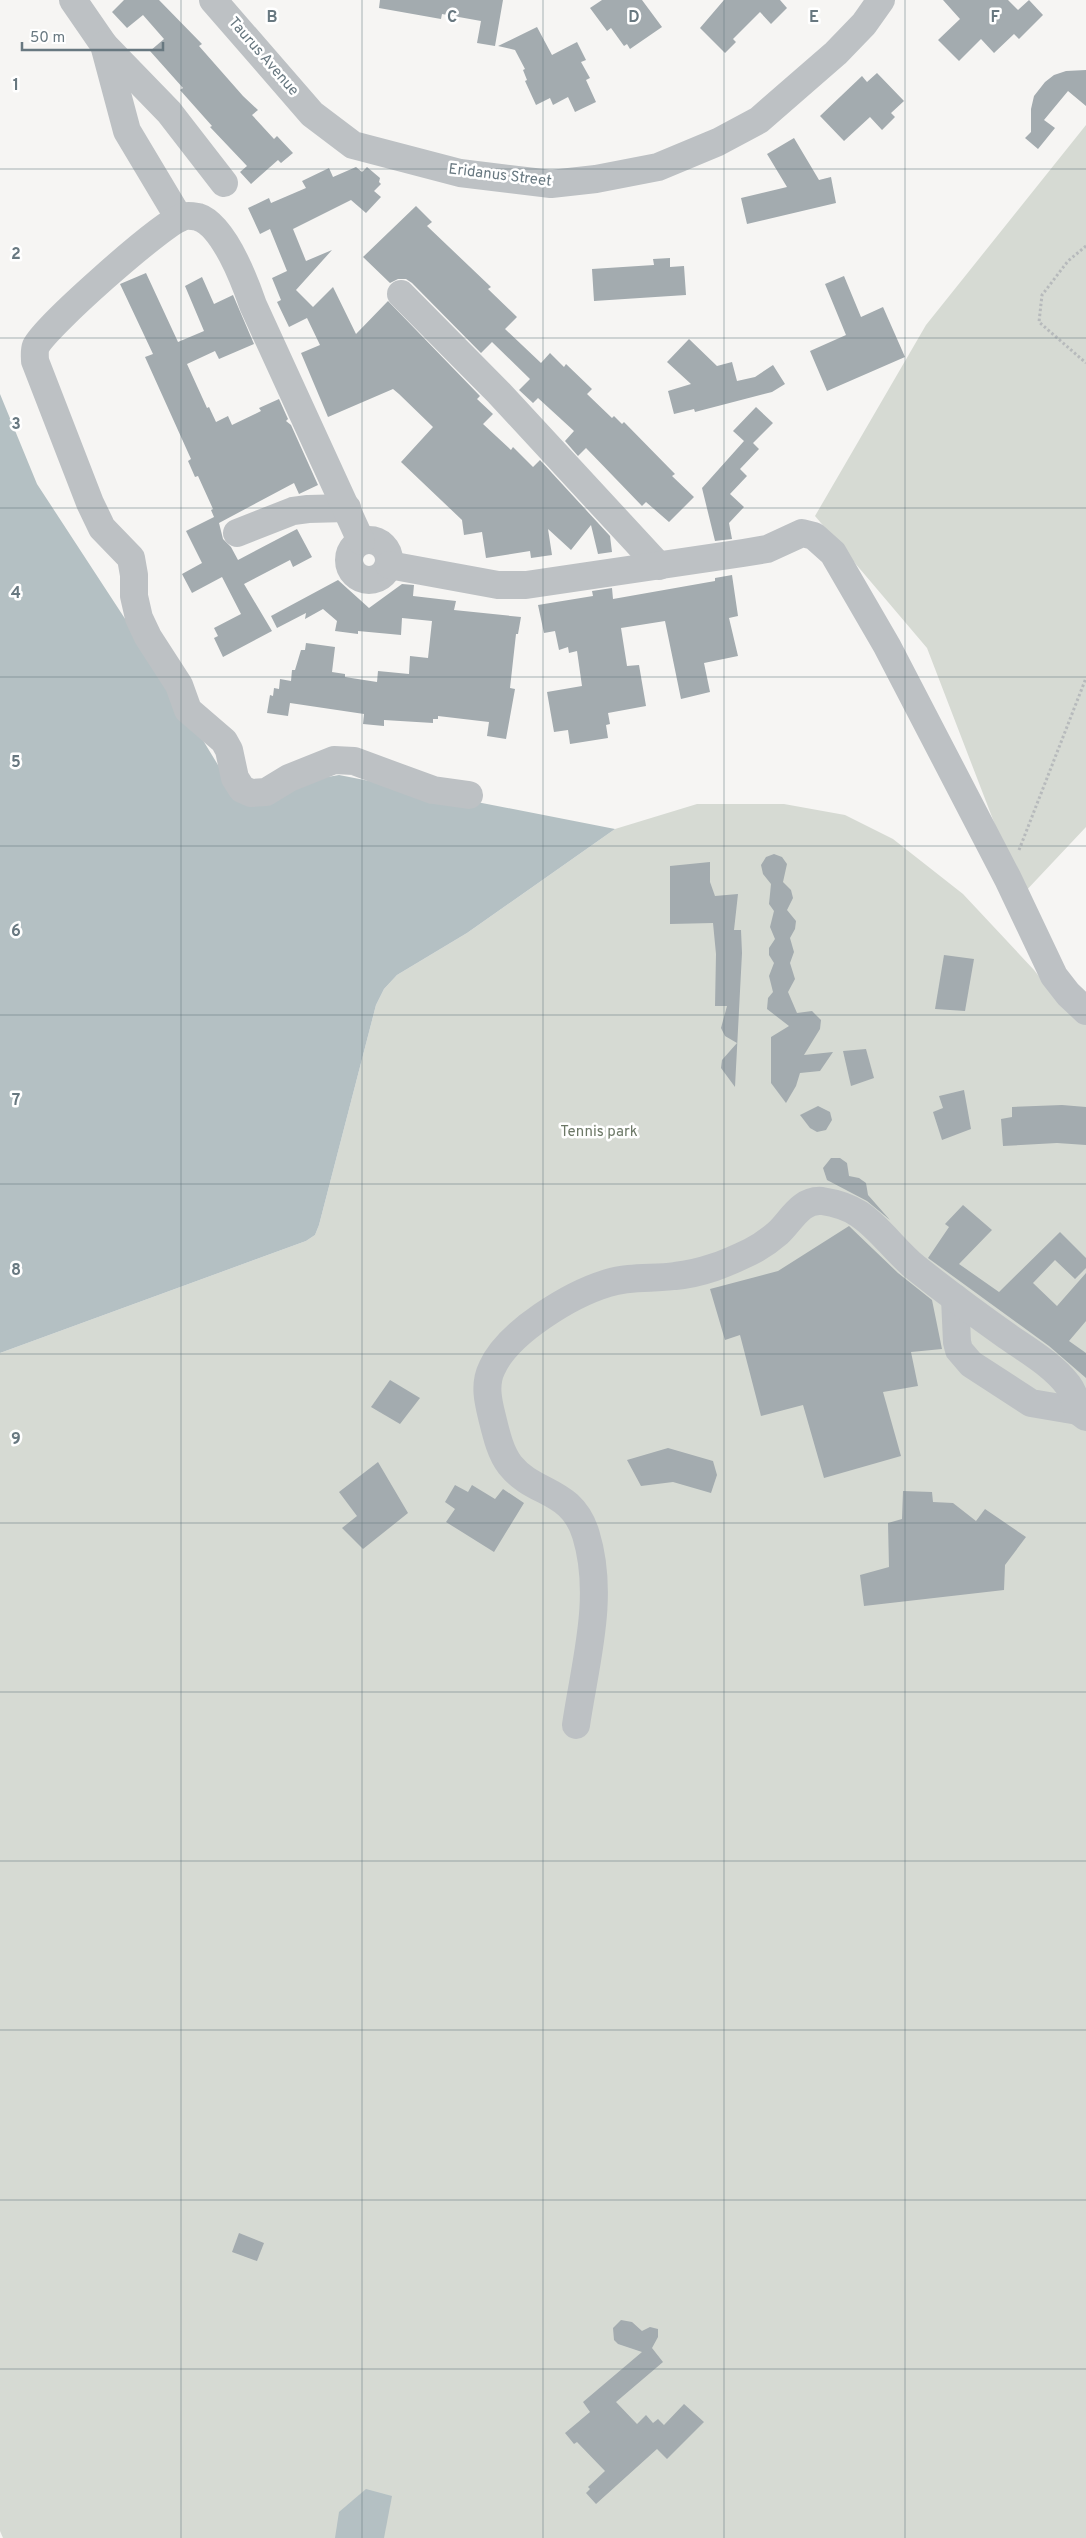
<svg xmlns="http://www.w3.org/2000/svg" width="1086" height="2538" font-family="Overpass,sans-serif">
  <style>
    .green { fill: #d6dad3 }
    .water { fill: #b4c0c3 }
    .building { fill: #a3abaf }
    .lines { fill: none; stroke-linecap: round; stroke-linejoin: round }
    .path { stroke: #b7babc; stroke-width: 3; stroke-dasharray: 2.5 2.5; stroke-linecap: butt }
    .minor { stroke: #bdc1c4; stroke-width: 28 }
    .grid { fill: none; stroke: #687880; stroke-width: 1; stroke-opacity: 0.55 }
    .labels { text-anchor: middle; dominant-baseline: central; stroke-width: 5; stroke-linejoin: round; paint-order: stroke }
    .street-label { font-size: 15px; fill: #687880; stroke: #fff }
    .park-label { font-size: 15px; fill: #6c7866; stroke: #fff }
    .grid-label { font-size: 16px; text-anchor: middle; font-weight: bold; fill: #687880; stroke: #fff; stroke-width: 5; stroke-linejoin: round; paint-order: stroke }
  </style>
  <rect width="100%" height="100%" fill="#f6f5f3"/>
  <g class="green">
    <polygon points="1086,125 1086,827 1022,895 927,648 815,516 926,325"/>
    <polygon points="697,804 784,804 845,815 893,839 963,894 1034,970 1055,997 1086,1024 1086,2538 3,2538 0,2531 0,1353 306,1241 315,1235 319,1225 376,1005 384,989 397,975 467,933 615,829"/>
  </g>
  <g class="water">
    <polygon points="0,394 37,484 184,709 235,793 339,775 615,829 467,933 397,975 384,989 376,1005 319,1225 315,1235 306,1241 0,1353"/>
    <polygon points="366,2489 392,2496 384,2538 335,2538 339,2512"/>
  </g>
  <g class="building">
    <polygon points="124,0 159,0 202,44 199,46 243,96 258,110 252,115 274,139 277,136 293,153 281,163 278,160 251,184 240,172 247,166 210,127 212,126 180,90 183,88 150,51 164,39 143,15 127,28 112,12"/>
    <polygon points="380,0 503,0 495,46 477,43 481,21 442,14 441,19 379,8"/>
    <polygon points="602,0 642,0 662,27 630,49 627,44 624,46 611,28 607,31 590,8"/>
    <polygon points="724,0 780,0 787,8 771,24 760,12 733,39 736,42 725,53 700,28"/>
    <polygon points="943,0 1008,0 1018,10 1029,0 1043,15 1019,39 1014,34 994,53 981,39 959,61 938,40 960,19"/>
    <polygon points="537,27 552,55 577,42 586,60 581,62 590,78 586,80 596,102 575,112 568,97 553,105 550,98 536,105 525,81 527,80 523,70 525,69 515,50 498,46"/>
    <polygon points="1086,70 1086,106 1068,91 1044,120 1055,128 1038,149 1025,138 1031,132 1031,109 1034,96 1045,82 1054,75 1066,71"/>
    <polygon points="877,73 904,101 891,113 895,117 882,130 870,117 844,141 820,116 862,76 867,82"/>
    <polygon points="794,138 819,180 831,177 836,203 747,224 741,198 787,187 767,154"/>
    <polygon points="356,167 362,172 367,167 380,178 379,182 381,184 374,191 381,197 366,213 351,200 293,229 306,261 332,250 296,290 313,307 333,287 356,334 388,301 480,396 477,399 493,414 483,424 511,450 513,447 533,467 540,460 610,536 612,552 598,554 591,525 571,550 548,529 552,555 531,558 530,551 486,558 482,532 464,535 462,520 401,462 433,427 399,394 393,389 328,417 301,353 320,345 307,318 289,327 277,302 281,300 272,278 287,271 270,229 260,234 248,208 269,198 271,203 306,188 302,181 329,168 333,177"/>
    <polygon points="416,206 432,222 427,226 491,287 488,289 517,317 505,329 541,363 550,353 564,367 566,364 592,389 587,394 612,418 614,416 622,424 624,422 675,474 672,476 694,497 669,522 646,502 642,506 586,448 578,456 565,441 574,431 538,398 533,403 519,390 530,379 492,342 481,353 412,283 406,279 398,279 390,283 363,257"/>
    <polygon points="670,258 670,267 684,266 686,295 594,301 592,269 654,265 653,259"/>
    <polygon points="146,273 178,342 204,331 185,286 202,277 214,304 233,295 254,344 219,359 215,351 187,364 207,408 209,407 216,422 228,416 232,425 261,411 259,408 279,399 288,419 286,421 291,425 318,485 299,494 294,483 219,523 223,539 231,547 238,560 297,529 312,557 293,567 290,560 244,584 272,631 223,657 214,638 218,636 214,628 241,614 222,577 192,593 182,574 202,563 186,531 214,517 211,510 213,509 198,476 195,477 188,461 191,459 145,357 153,354 120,284"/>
    <polygon points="844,276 861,317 883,307 905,357 827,391 810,351 846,335 825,284"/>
    <polygon points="689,339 717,366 732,362 737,381 755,377 773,365 785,384 772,392 695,412 694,409 674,414 668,391 691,384 667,362"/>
    <polygon points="756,407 773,423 753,443 759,449 740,469 747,476 730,494 744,507 729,523 732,539 715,541 702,488 744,441 733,431"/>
    <polygon points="732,575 738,616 729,618 738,656 704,663 710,692 681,699 665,621 621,628 627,666 639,665 646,706 608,713 610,724 606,725 608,738 570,744 568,730 554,732 547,692 582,686 577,651 569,653 568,647 559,650 555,631 544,633 538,605 593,596 592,591 612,588 613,599 715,581 715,578"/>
    <polygon points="338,580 369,608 402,584 414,585 413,596 456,601 454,610 521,617 518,634 516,634 510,688 515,689 506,739 487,736 489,722 438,716 438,719 433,719 433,723 384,720 384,726 363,724 364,714 290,703 288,716 267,713 270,695 273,696 274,688 279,689 280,679 291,681 292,670 295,670 301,650 305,650 306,643 335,647 332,672 345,674 345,677 377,682 378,671 409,674 410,656 428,658 432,621 402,618 401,635 358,631 358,634 335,631 337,621 323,609 305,619 306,613 277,628 271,616"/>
    <polygon points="774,854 782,857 787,864 783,882 791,890 793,898 787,910 796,921 795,929 790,938 794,952 790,963 795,979 788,992 797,1013 812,1011 821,1020 820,1029 804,1055 833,1052 820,1071 800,1073 796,1086 786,1103 771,1083 771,1037 789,1026 767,1009 768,998 773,992 769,976 774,963 769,955 769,948 775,939 770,927 774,911 769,904 771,884 763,874 761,865 766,857"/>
    <polygon points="710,862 710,882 715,896 738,894 734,930 741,930 742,953 735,1087 721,1068 722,1060 737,1043 725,1036 721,1028 727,1006 715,1006 716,954 713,923 670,924 670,866"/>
    <polygon points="944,955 974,959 965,1011 935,1009"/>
    <polygon points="866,1049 874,1078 851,1086 843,1051"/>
    <polygon points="964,1090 971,1129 942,1140 933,1112 943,1108 939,1096"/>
    <polygon points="1062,1105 1086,1107 1086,1145 1057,1143 1003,1146 1001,1119 1012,1117 1012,1107"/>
    <polygon points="818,1106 830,1112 832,1120 826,1130 817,1132 810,1128 800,1115"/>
    <polygon points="831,1158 840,1158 847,1163 849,1176 859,1178 866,1183 868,1195 890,1220 867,1201 827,1180 823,1168"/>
    <polygon points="963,1205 992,1230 959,1264 999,1292 1060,1232 1086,1258 1086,1268 1075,1279 1055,1260 1033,1283 1057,1306 1086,1273 1086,1321 1069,1341 1086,1353 1086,1378 1049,1346 928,1258 949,1227 945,1224"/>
    <polygon points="849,1226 898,1273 932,1300 942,1349 911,1352 918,1386 883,1392 901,1456 824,1478 803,1405 761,1416 740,1335 725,1340 710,1289 778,1271"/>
    <polygon points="390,1380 420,1398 400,1424 371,1407"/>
    <polygon points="668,1448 713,1461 717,1475 711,1493 673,1482 641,1486 627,1460"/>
    <polygon points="378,1462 408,1513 363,1549 342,1528 357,1516 339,1492"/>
    <polygon points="455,1485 468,1492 472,1485 495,1499 503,1489 524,1503 494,1552 446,1522 455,1509 445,1502"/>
    <polygon points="903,1491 932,1492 933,1502 953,1503 976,1521 985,1509 1026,1537 1005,1565 1004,1590 864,1606 860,1575 889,1567 888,1523 902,1519"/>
    <polygon points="239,2233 264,2243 257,2261 232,2252"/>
    <polygon points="621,2320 632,2322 642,2331 650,2327 658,2329 658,2337 652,2348 663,2362 616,2402 637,2424 646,2415 653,2423 658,2419 664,2425 684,2404 704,2422 667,2459 657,2449 596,2504 586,2493 590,2489 588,2487 605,2471 577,2442 574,2444 565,2433 590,2412 583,2402 642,2352 618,2344 614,2340 613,2328"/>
  </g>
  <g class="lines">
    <g class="path">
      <polyline points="1086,246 1068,261 1042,295 1039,322 1086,363"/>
      <polyline points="1019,850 1086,678"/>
    </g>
    <g class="minor">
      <polyline points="73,0 104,45 127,131 179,218"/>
      <polyline points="213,0 312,114 353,145 460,173 551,184 596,179 658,167 718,142 759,120 836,53 864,24 881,0"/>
      <polyline points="104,45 169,112 224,183"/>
      <polyline points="401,294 499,393 659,566"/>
      <polyline points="237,533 293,511 308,509 347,508"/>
      <circle cx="369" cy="560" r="20"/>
      <path d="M 361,541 L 253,305 C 245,282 224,225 198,217 C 192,216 185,215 180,218 C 158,227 46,326 36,346 C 34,351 35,357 35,361 L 90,503 L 102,528 L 131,558 L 134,575 L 134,596 L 139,618 L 148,637 L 179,685 L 188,710 L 224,741 L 229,750 L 235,778 L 242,789 L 251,793 L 266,792 L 289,778 L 334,760 L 354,761 L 433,790 L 469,795"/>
      <polyline points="389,565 498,585 526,585 743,553 767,549 802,533 814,536 833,553 887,646 1008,879 1054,976 1068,994 1086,1011"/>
      <polyline points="955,1298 957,1342 959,1350 971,1364 1031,1403 1078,1411"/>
      <path d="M 576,1725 C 585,1663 605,1597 586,1535 C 572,1488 535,1496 510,1465 C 500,1452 496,1433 492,1417 C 488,1401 484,1384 492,1368 C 508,1332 571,1294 608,1283 C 630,1276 653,1279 675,1276 C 703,1273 725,1264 750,1252 C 760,1247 770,1240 778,1233 C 791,1221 801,1199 822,1201 C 835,1203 847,1206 859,1214 C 880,1228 896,1252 916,1268 C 945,1291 976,1314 1007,1336 C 1027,1350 1053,1365 1068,1385 C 1074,1393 1076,1402 1078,1411 L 1086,1417"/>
    </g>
  </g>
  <path class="grid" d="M 181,0 L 181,2538M 362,0 L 362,2538M 543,0 L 543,2538M 724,0 L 724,2538M 905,0 L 905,2538M 0,169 L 1086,169M 0,338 L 1086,338M 0,508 L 1086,508M 0,677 L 1086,677M 0,846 L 1086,846M 0,1015 L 1086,1015M 0,1184 L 1086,1184M 0,1354 L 1086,1354M 0,1523 L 1086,1523M 0,1692 L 1086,1692M 0,1861 L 1086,1861M 0,2030 L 1086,2030M 0,2200 L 1086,2200M 0,2369 L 1086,2369"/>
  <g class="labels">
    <g class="street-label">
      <text transform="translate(263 57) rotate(49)">Taurus Avenue</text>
      <text transform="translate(500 176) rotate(7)">Eridanus Street</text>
    </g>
    <g class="park-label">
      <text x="599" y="1132">Tennis park</text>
    </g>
  </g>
  <g class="grid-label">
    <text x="272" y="22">B</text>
    <text x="452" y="22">C</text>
    <text x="634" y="22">D</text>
    <text x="814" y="22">E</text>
    <text x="995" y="22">F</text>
    <text x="16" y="90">1</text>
    <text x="16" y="259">2</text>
    <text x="16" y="429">3</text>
    <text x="16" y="598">4</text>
    <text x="16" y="767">5</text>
    <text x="16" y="936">6</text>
    <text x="16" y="1105">7</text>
    <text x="16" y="1275">8</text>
    <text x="16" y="1444">9</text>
  </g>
  <path d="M22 42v8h141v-8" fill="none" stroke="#687880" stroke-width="2.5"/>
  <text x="30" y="42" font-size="15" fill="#687880" stroke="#ffffff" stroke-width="4" paint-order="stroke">50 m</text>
</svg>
